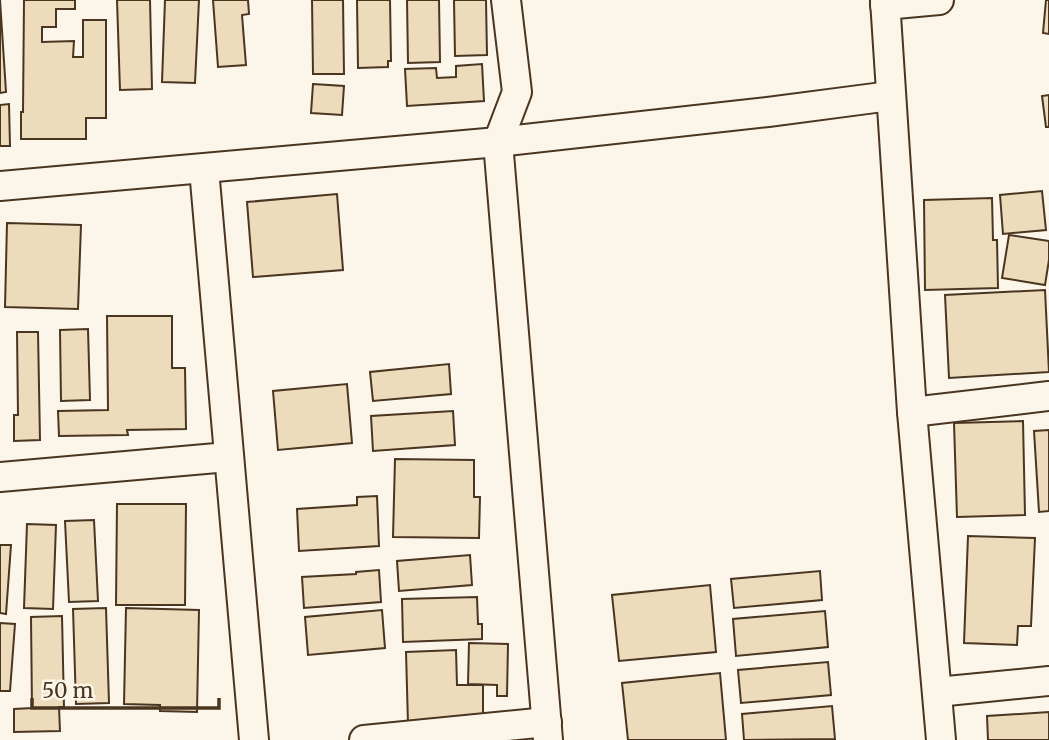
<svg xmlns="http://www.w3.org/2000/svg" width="1049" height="740" font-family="Merriweather,serif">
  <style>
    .building { fill: #ecdcbc; stroke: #4a3520; stroke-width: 2 }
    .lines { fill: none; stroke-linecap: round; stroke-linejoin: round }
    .minor-casing { stroke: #4a3520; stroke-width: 32 }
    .minor { stroke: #fbf6e9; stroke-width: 28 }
  </style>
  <rect width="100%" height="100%" fill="#fbf6e9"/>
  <g class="building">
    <polygon points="0,0 6,92 0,93"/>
    <polygon points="24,0 75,0 75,9 56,9 56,27 42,27 42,42 74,41 73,57 83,57 83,20 106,20 106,118 86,118 86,139 21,139 21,112 23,112"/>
    <polygon points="117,0 150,0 152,89 120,90"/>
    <polygon points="165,0 199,0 195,83 162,82"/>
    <polygon points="213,0 248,0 249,14 242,15 246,65 218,67"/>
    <polygon points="312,0 343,0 344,74 313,74"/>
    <polygon points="357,0 390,0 391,61 388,61 388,67 358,68"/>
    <polygon points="407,0 439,0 440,62 408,63"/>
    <polygon points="454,0 486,0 487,55 455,56"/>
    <polygon points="1046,0 1049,0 1049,34 1043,33"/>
    <polygon points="482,64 484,101 407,106 405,69 436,68 437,78 456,77 456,66"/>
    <polygon points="313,84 344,86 342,115 311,113"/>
    <polygon points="1049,95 1049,127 1046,127 1042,96"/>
    <polygon points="9,104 10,146 0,146 0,105"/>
    <polygon points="1042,191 1046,230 1003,234 1000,195"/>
    <polygon points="337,194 343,270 253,277 247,202"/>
    <polygon points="992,198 993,240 997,240 998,288 925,290 924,200"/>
    <polygon points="7,223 81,225 78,309 5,307"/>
    <polygon points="1009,235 1049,241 1049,260 1045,285 1002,278"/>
    <polygon points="1045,290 1049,372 949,378 945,295"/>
    <polygon points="107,316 172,316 172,368 185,368 186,429 127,430 128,435 59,436 58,411 108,410"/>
    <polygon points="88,329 90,400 61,401 60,330"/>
    <polygon points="17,332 38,332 40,440 14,441 14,415 18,415"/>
    <polygon points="449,364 451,394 373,401 370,372"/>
    <polygon points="347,384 352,443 278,450 273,391"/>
    <polygon points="453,411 455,445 373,451 371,416"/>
    <polygon points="1023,421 1025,515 957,517 954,423"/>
    <polygon points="1049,430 1049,511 1039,512 1034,431"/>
    <polygon points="395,459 474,460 474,497 480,497 479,538 393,537"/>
    <polygon points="377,496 379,546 299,551 297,509 357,505 357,497"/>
    <polygon points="117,504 186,504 185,605 116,605"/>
    <polygon points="94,520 98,601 69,602 65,521"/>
    <polygon points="27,524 56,525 53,609 24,608"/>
    <polygon points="968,536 1035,538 1031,626 1018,626 1017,645 964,643"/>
    <polygon points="0,545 11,545 6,614 0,613"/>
    <polygon points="470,555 472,585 399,591 397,561"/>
    <polygon points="379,570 381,602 304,608 302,577 356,574 356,572"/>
    <polygon points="820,571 822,600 734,608 731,579"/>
    <polygon points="710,585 716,652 619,661 612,595"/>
    <polygon points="477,597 478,624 482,624 482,639 403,642 402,599"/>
    <polygon points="106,608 109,703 76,704 73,609"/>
    <polygon points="126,608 199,610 197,712 160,711 160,705 124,704"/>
    <polygon points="382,610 385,648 308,655 305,617"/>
    <polygon points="825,611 828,647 736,656 733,619"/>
    <polygon points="62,616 64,707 59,707 60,731 14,732 14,709 32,708 31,617"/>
    <polygon points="0,623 15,624 10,691 0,691"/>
    <polygon points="469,643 508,644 507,696 497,696 497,685 468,684"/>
    <polygon points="456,650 457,685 483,685 483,722 408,724 406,652"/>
    <polygon points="828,662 831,695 741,703 738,670"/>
    <polygon points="720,673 726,740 628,740 622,683"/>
    <polygon points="832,706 835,739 744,740 742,714"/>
    <polygon points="1049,712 1049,740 988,740 987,716"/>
  </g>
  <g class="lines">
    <g class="minor-casing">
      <g id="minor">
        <polyline points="506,0 517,92 498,142 548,740"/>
        <polyline points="885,0 912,412 941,740"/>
        <polyline points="885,5 939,0"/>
        <polyline points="204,169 254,740"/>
        <polyline points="0,186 498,142 768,112 890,96"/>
        <polyline points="912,412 1049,396"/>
        <polyline points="0,477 228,457"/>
        <polyline points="937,692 1049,681"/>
        <polyline points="364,740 547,722"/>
      </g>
    </g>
    <use href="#minor" class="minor"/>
  </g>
  <path d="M32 698v10h187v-10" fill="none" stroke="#4a3520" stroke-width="3.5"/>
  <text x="42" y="698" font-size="21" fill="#4a3520" stroke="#fbf6e9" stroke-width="5" paint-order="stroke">50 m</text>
</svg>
